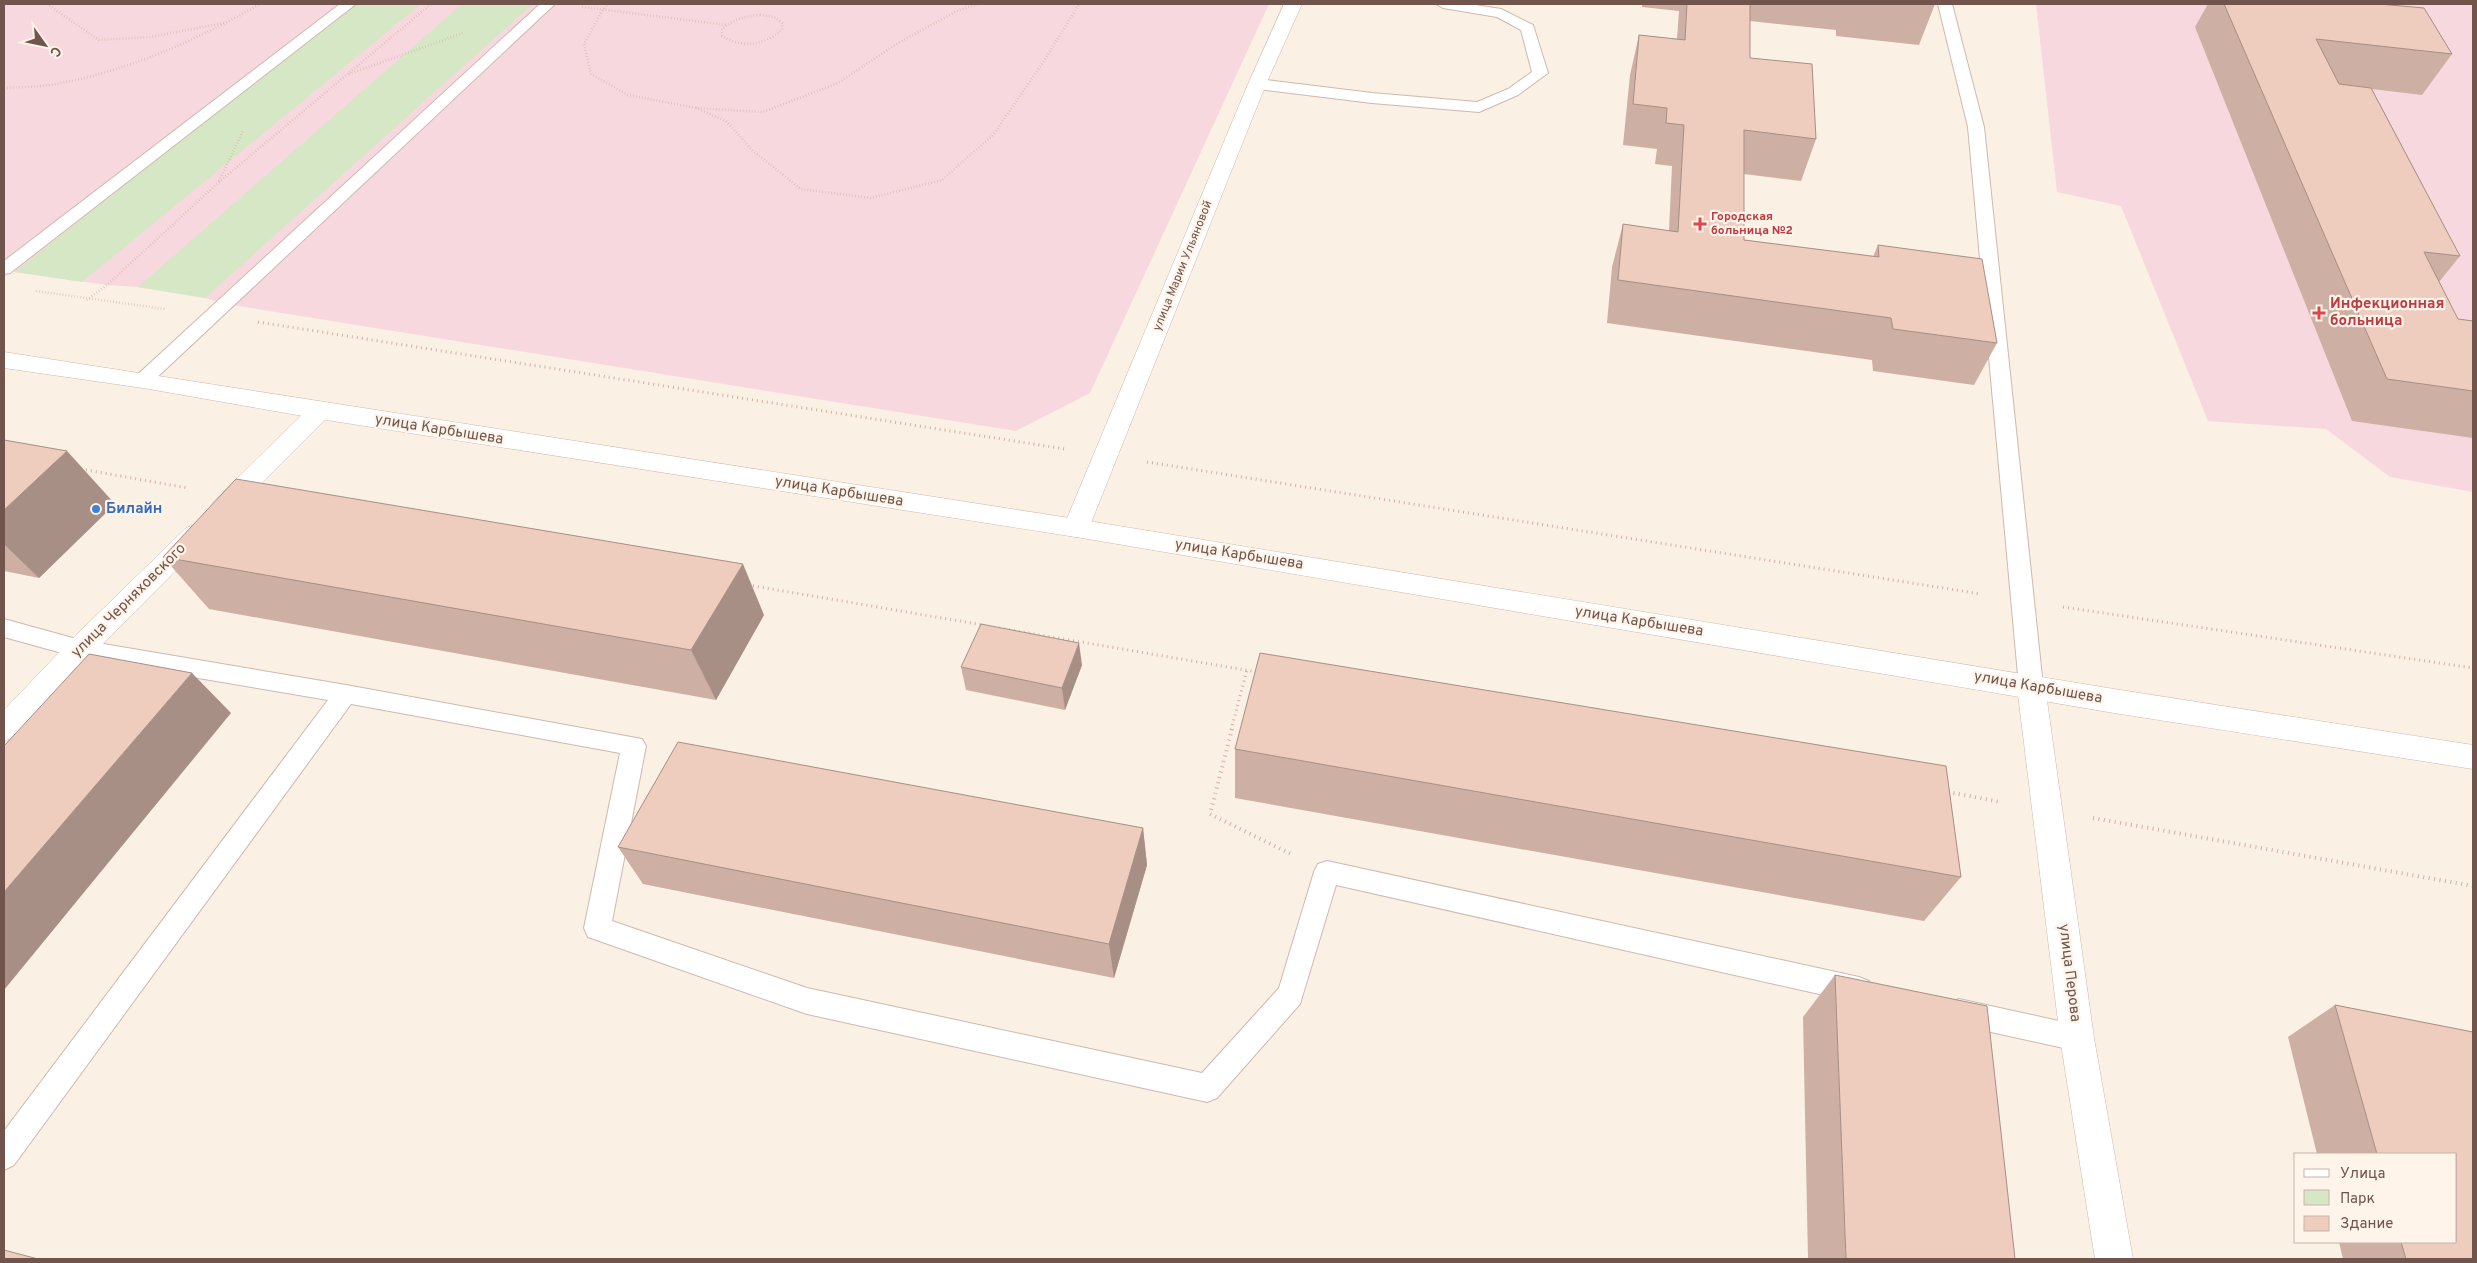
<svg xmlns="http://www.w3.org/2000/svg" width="2477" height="1263" font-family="Overpass,sans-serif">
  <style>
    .medical { fill: #f8d8df }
    .green { fill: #d5e7c4 }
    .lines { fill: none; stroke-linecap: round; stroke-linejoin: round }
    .service-casing { stroke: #cdb9ae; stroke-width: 2 }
    .minor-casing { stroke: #cdb9ae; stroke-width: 1 }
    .tertiary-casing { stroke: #cdb9ae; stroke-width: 1 }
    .secondary-casing { stroke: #d0b8ac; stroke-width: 1 }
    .path-far2 { stroke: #d2b0a1; stroke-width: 2.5; stroke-dasharray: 0.5 2.5; stroke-linecap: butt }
    .path-far1 { stroke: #d2b0a1; stroke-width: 3; stroke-dasharray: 1 4; stroke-linecap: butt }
    .path { stroke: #d2b0a1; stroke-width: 4; stroke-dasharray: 1 4.5; stroke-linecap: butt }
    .service { fill: #fff; fill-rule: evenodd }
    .minor { fill: #fff; fill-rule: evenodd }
    .tertiary { fill: #fff; fill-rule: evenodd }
    .secondary { fill: #fff; fill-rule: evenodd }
    .wall { fill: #cdafa3 }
    .shaded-wall { fill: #a78f85 }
    .building { fill: #eeccbe; stroke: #a78f85 }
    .health-dot { fill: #e0444e; stroke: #fef4ea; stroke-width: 2 }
    .shop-dot { fill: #3f7fe0; stroke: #fef4ea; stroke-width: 2 }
    .labels { text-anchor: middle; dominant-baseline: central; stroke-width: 4.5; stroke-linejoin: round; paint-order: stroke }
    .far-health-label { font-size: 12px; font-weight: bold; fill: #be3a42; stroke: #fef4ea; text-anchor: start }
    .far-street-label { font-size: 12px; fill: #71554c; stroke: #fef4ea }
    .health-label { font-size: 15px; font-weight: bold; fill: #be3a42; stroke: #fef4ea; text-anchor: start }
    .street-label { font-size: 15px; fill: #71554c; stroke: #fef4ea }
    .shop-label { font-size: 15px; font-weight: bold; fill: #366cbe; stroke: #fef4ea; text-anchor: start }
  </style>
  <rect width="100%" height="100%" fill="#faf0e4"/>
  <g class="medical">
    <polygon points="4,4 1269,4 1090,393 1016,431 226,304 205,298 138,287 107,285 15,272 4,267"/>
    <polygon points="2036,4 2473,4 2473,492 2390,477 2326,429 2208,421 2121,206 2057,192"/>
  </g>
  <g class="green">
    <polygon points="352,4 421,4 82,282 15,272"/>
    <polygon points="462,4 533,4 205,298 138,287"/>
  </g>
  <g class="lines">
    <g class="service-casing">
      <g id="service">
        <polygon points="340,4 356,4 10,273 4,274 4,261"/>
        <polygon points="540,4 555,4 150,384 143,386 136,384 133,380 136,376"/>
        <polygon points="1436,4 1469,4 1501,9 1533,25 1548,73 1518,95 1479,112 1372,103 1257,89 1249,84 1257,79 1372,93 1477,102 1508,89 1532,72 1521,30 1497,17 1443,8"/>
        <polygon points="1938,4 1952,4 1984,127 2043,686 2039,693 2031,695 2023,693 2019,686 1968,127"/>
        <polygon points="4,619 80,640 346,685 642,739 646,746 612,921 807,988 1202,1073 1279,988 1314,872 1318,864 1327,861 1859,977 1869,981 1873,990 1869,999 1859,1003 1336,885 1300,1004 1217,1098 1207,1102 807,1014 588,937 584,928 620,753 351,704 14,1165 4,1170 4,1131 328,700 80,658 4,637"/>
        <polygon points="1959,999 2077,1025 2087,1029 2091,1038 2087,1047 2077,1051 1959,1025 1949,1021 1945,1012 1949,1003"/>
      </g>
    </g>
    <g class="minor-casing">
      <polygon id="minor" points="1284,4 1302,4 1266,84 1089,528 1085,535 1076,537 1067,535 1063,528 1248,84"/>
    </g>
    <g class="tertiary-casing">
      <g id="tertiary">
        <polygon points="320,403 328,405 332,411 328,417 232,513 223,516 214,513 210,507 214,501 312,405"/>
        <polygon points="195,525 204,528 208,535 204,542 90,657 14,737 4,741 4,710 70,641 186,528"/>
        <polygon points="2031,675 2041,678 2045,686 2094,1038 2133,1259 2095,1259 2060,1038 2017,686 2021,678"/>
      </g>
    </g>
    <g class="secondary-casing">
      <polygon id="secondary" points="4,352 1076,519 2114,689 2473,745 2473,769 2114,713 1076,537 320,419 143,388 4,368"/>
    </g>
    <g class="path-far2">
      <polyline points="47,4 99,40 150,37 224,23"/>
      <polyline points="609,4 602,11 584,44 591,74 628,95 696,108 763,112 838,83 898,43 959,10 979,4"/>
      <polyline points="582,7 726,25"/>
      <path d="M 760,15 L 774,17 L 782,23 L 782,30 C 764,45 743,49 722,36 L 722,29 C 734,19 745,16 760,15 Z"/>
      <polyline points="349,74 463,33"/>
      <path d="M 4,88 C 19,87 35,87 50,85 C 124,73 195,41 260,4"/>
      <polyline points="696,108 726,121 753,151 801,189 871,198 942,180 993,135 1044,61 1079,4"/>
      <polyline points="219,181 243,131"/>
      <polyline points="36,291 165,309"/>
      <polyline points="87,300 107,285 219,182 431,4"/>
    </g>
    <g class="path-far1">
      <polyline points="258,322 1065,449"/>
      <polyline points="1147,462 1981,594"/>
      <polyline points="81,469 188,488"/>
      <polyline points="748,585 983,625"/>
      <polyline points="2063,607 2473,668"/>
      <polyline points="999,628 1257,672"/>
      <polyline points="1231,730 1247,670"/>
    </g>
    <g class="path">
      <polyline points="1232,729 1210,814 1291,854"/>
      <polyline points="1948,792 2001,802"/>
      <polyline points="2093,818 2473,886"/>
    </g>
    <use href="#service" class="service"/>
    <use href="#minor" class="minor"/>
    <use href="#tertiary" class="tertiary"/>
    <use href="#secondary" class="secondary"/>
  </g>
  <g class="wall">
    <polygon points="1642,4 1935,4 1919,45 1836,36 1836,30 1750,21 1750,58 1816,139 1801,181 1744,174 1744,240 1873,257 1878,245 1997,343 1974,385 1873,371 1872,360 1607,323 1612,267 1623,224 1669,231 1672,166 1655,164 1657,149 1623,145 1630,75 1639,35 1677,39 1679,11 1642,7"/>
    <polygon points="2208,4 2379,4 2452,54 2422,95 2372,89 2460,256 2439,282 2458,319 2473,321 2473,438 2352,421 2195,27"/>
    <polygon points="4,440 115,504 39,578 4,571"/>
    <polygon points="163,557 764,615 716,700 209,609"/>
    <polygon points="1082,665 1065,710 966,690 961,667"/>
    <polygon points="1235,749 1961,877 1924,921 1235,798"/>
    <polygon points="1143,828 1147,865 1114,978 643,884 618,847"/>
    <polygon points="1835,975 2015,1259 1808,1259 1803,1017"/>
    <polygon points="2335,1005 2473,1032 2473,1259 2343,1259 2339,1242 2456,1242 2456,1154 2317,1154 2288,1037"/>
  </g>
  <g class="shaded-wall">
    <polygon points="67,451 115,504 39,578 4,544 4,510"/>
    <polygon points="743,564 764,615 716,700 691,650"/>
    <polygon points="1079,643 1082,665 1065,710 1062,688"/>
    <polygon points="192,673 231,713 4,990 4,892"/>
    <polygon points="1143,828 1147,865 1114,978 1109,944"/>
  </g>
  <g class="building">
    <polygon points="1687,4 1750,4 1750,58 1812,64 1816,139 1744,130 1744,240 1879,257 1878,245 1982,259 1997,343 1893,329 1891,318 1618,280 1623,224 1678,232 1684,125 1666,123 1667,108 1633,104 1639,35 1685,40"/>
    <polygon points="2224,4 2379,4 2424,8 2452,54 2316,39 2339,84 2371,88 2460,256 2424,252 2458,319 2473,321 2473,391 2387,379"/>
    <polygon points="4,440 67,451 4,510"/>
    <polygon points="236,479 743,564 691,650 163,557"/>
    <polygon points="981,624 1079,643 1062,688 961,667"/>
    <polygon points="1260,653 1946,766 1961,877 1235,749"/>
    <polygon points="89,654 192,673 4,892 4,746"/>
    <polygon points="678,742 1143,828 1109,944 618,847"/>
    <polygon points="1835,975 1987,1006 2015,1259 1846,1259"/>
    <polygon points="2335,1005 2473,1032 2473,1259 2406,1259 2401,1242 2456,1242 2456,1154 2377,1154"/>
    <polygon points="4,1250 38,1259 4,1259"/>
  </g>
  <g class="health-dot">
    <path d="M1697.5 216.5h5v5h5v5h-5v5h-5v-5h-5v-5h5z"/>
    <path d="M2316.5 305.5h5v5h5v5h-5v5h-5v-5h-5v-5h5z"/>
  </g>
  <circle class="shop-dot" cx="96" cy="509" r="5"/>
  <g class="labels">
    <g class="far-health-label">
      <text x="1711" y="217">Городская<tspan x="1711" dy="14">больница №2</tspan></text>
    </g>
    <g class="far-street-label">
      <text transform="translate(1183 266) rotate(-68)">улица Марии Ульяновой</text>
    </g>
    <g class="health-label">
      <text x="2330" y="304">Инфекционная<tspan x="2330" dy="17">больница</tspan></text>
    </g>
    <g class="street-label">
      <text transform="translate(439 430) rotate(9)">улица Карбышева</text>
      <text transform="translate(839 492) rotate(9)">улица Карбышева</text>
      <text transform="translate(1239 555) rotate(9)">улица Карбышева</text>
      <text transform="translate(129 601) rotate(-45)">улица Черняховского</text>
      <text transform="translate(1639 622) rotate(9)">улица Карбышева</text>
      <text transform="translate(2038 688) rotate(10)">улица Карбышева</text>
      <text transform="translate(2069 973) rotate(83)">улица Перова</text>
    </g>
    <g class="shop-label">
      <text x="106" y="509">Билайн</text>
    </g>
  </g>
  <rect width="2477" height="1263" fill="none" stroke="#71554c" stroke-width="10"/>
  <rect x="2294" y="1153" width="162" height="90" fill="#fef4ea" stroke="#c6b4ab"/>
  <rect x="2304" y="1169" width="25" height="8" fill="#ffffff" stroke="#c6b4ab"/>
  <text x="2340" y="1178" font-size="15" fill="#71554c">Улица</text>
  <rect x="2304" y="1190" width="25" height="15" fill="#d5e7c4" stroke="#c6b4ab"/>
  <text x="2340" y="1203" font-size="15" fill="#71554c">Парк</text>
  <rect x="2304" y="1216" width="25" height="15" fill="#eeccbe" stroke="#c6b4ab"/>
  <text x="2340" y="1228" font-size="15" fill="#71554c">Здание</text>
  <g transform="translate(45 45) rotate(123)" stroke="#fef4ea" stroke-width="4" paint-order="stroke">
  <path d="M0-4L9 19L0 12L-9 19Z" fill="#71554c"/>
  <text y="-8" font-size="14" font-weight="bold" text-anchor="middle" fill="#71554c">С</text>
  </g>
</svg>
